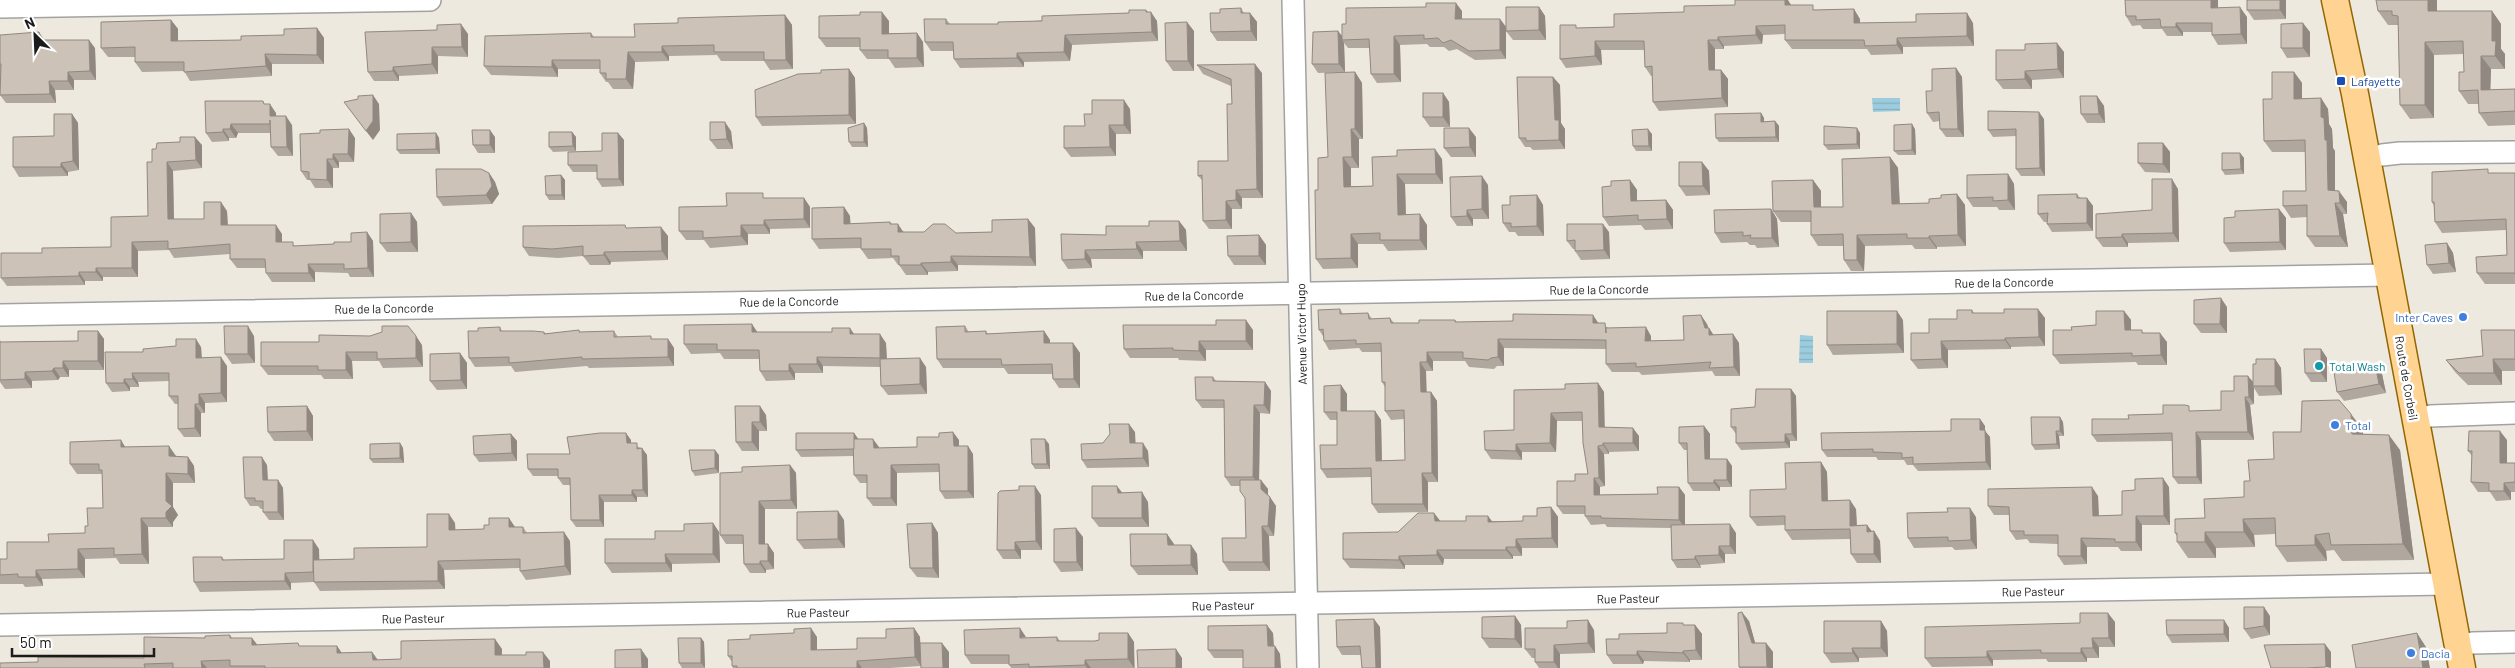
<svg xmlns="http://www.w3.org/2000/svg" width="2515" height="668" font-family="Barlow,sans-serif">
  <style>
    .water { fill: url(#water-rules) }
    .lines { fill: none; stroke-linecap: round; stroke-linejoin: round }
    .minor-casing { stroke: #a2a2a2; stroke-width: 24 }
    .major-casing { stroke: #926700; stroke-width: 29 }
    .minor { stroke: #fff; stroke-width: 21 }
    .major { stroke: #ffd493; stroke-width: 26 }
    .wall { fill: #b0a79e }
    .shaded-wall { fill: #908881 }
    .building { fill: #cdc2b8; stroke: #908881 }
    .transit-dot { fill: #1a4fb4; stroke: #fff; stroke-width: 2 }
    .shop-dot { fill: #3f7fe0; stroke: #fff; stroke-width: 2 }
    .culture-dot { fill: #0f9aa8; stroke: #fff; stroke-width: 2 }
    .labels { text-anchor: middle; dominant-baseline: central; stroke-width: 5; stroke-linejoin: round; paint-order: stroke }
    .transit-label { font-size: 12px; fill: #164399; stroke: #fff; text-anchor: start }
    .street-label { font-size: 12px; fill: #1b1b1b; stroke: #fff }
    .shop-label { font-size: 12px; fill: #366cbe; stroke: #fff; text-anchor: start }
    .culture-label { font-size: 12px; fill: #0d838f; stroke: #fff; text-anchor: start }
  </style>
  <defs>
    <pattern id="water-rules" width="6" height="5" patternUnits="userSpaceOnUse" patternTransform="scale(1.25)"><rect width="6" height="5" fill="#9bcddf"/><path d="M0 2.5h6" fill="none" stroke="#85afbf"/></pattern>
  </defs>
  <rect width="100%" height="100%" fill="#eee9df"/>
  <g class="water">
    <polygon points="1872,98 1900,98 1900,111 1873,112"/>
    <polygon points="1800,335 1813,336 1813,363 1799,363"/>
  </g>
  <g class="lines">
    <g class="minor-casing">
      <g id="minor">
        <polyline points="1293,0 1308,668"/>
        <polyline points="0,7 430,0"/>
        <polyline points="2382,155 2400,153 2515,152"/>
        <polyline points="0,315 2388,275"/>
        <polyline points="2430,416 2515,413"/>
        <polyline points="0,625 2446,584"/>
        <polyline points="2472,643 2515,642"/>
      </g>
    </g>
    <g class="major-casing">
      <polyline id="major" points="2335,0 2355,94 2462,668"/>
    </g>
    <use href="#minor" class="minor"/>
    <use href="#major" class="major"/>
  </g>
  <g class="wall">
    <polygon points="2125,0 2218,0 2218,8 2247,17 2247,44 2218,45 2212,35 2212,32 2183,32 2183,36 2167,36 2162,29 2143,29 2140,25 2132,26 2126,16"/>
    <polygon points="2286,0 2286,19 2254,20 2247,10"/>
    <polygon points="2437,0 2437,11 2492,11 2501,24 2501,49 2505,54 2505,69 2491,69 2490,90 2515,89 2515,125 2488,126 2479,113 2479,104 2468,104 2459,91 2464,72 2464,54 2434,55 2434,118 2410,119 2400,105 2398,25 2388,25 2378,11"/>
    <polygon points="1791,5 1860,19 1860,23 1973,23 1974,46 1903,47 1903,54 1871,55 1867,49 1792,49 1785,40 1785,34 1763,35 1762,44 1724,46 1724,49 1715,49 1715,70 1721,70 1728,79 1728,107 1659,111 1653,102 1652,76 1651,76 1645,67 1644,50 1601,50 1602,65 1566,68 1560,59 1578,28 1614,27 1684,12"/>
    <polygon points="1539,7 1545,16 1546,40 1513,40 1506,31"/>
    <polygon points="1241,8 1244,13 1250,13 1257,22 1257,41 1217,41 1211,32 1220,13"/>
    <polygon points="1146,10 1157,21 1158,41 1072,45 1070,61 1024,62 1024,67 960,68 954,59 953,51 931,51 925,42 946,19 950,24 998,24 1129,13"/>
    <polygon points="1462,11 1462,19 1500,19 1506,27 1506,59 1475,60 1457,49 1449,51 1444,47 1430,47 1427,44 1400,45 1401,82 1377,83 1371,74 1370,48 1348,48 1344,43 1345,72 1318,73 1312,64 1338,31 1342,36"/>
    <polygon points="785,15 792,25 793,69 770,70 764,61 721,61 717,55 669,56 669,61 635,62 633,89 613,89 608,82 606,82 600,73 600,69 558,69 558,77 491,75 484,66 591,33 594,37 635,37 678,23"/>
    <polygon points="171,20 178,29 178,41 241,40 284,35 317,28 324,38 324,64 272,64 272,76 190,81 184,71 142,72 135,62 135,57 108,57 101,48"/>
    <polygon points="889,21 889,33 917,33 923,42 924,67 895,68 889,59 867,59 860,50 860,47 826,47 819,38"/>
    <polygon points="1194,31 1194,71 1173,71 1166,61"/>
    <polygon points="2310,32 2310,57 2287,58 2281,48"/>
    <polygon points="468,34 468,57 438,56 438,74 399,76 399,81 374,81 368,72"/>
    <polygon points="0,35 45,40 95,48 96,80 74,80 74,90 55,90 56,103 6,103 0,95"/>
    <polygon points="2025,50 2064,52 2064,78 2032,80 2032,89 2003,89 1996,80"/>
    <polygon points="1197,65 1262,73 1263,198 1242,198 1242,209 1232,209 1232,229 1209,229 1203,221 1202,180 1198,176 1228,161 1232,104 1231,86 1203,74"/>
    <polygon points="1956,68 1962,77 1964,137 1946,137 1940,129 1940,121 1933,122 1927,113 1932,91"/>
    <polygon points="849,69 855,78 856,124 762,126 756,117 821,73"/>
    <polygon points="1355,72 1362,83 1363,139 1359,139 1359,168 1351,168 1351,186 1373,186 1372,157 1442,159 1443,184 1405,184 1406,215 1427,225 1427,250 1388,251 1383,244 1358,244 1358,268 1323,269 1316,259 1318,190"/>
    <polygon points="2294,72 2302,83 2302,99 2321,98 2328,109 2329,124 2332,129 2333,148 2335,151 2335,190 2347,202 2347,214 2343,214 2348,247 2315,247 2307,236 2307,217 2291,218 2283,206 2306,191 2306,152 2272,152 2264,141 2272,99"/>
    <polygon points="1553,77 1560,85 1561,123 1565,129 1565,149 1533,150 1530,147 1525,147 1519,138"/>
    <polygon points="1443,93 1449,102 1450,127 1430,127 1423,117"/>
    <polygon points="2097,96 2104,106 2105,123 2087,123 2081,114"/>
    <polygon points="265,104 276,113 276,116 292,125 293,156 278,156 271,147 271,133 238,133 236,138 229,138 229,141 212,142 206,133"/>
    <polygon points="1130,109 1131,134 1116,134 1116,156 1071,157 1064,148 1085,126 1092,114"/>
    <polygon points="1761,113 1764,118 1764,122 1775,121 1779,126 1779,142 1719,142 1716,138"/>
    <polygon points="72,114 78,123 79,170 68,172 68,176 19,177 13,167 54,136"/>
    <polygon points="2044,119 2045,176 2021,176 2016,169 2016,136 1993,137 1988,130"/>
    <polygon points="864,123 867,128 868,147 852,147 849,142"/>
    <polygon points="1915,129 1916,155 1898,155 1894,151"/>
    <polygon points="731,131 733,149 717,149 710,140"/>
    <polygon points="572,132 576,137 576,151 553,152 549,147"/>
    <polygon points="436,133 439,138 440,154 400,154 397,150"/>
    <polygon points="618,133 624,140 624,186 602,187 597,179 597,172 573,172 568,165 602,151"/>
    <polygon points="1860,133 1860,149 1828,150 1824,145"/>
    <polygon points="1652,134 1652,151 1636,151 1633,146"/>
    <polygon points="495,137 495,153 478,153 473,145"/>
    <polygon points="1476,137 1476,157 1451,157 1444,148"/>
    <polygon points="355,138 354,162 339,162 339,168 333,168 333,188 315,188 310,180 307,180 301,171"/>
    <polygon points="180,142 202,145 202,168 173,171 174,219 204,219 227,211 228,225 282,234 282,242 296,246 334,244 351,242 367,232 373,241 374,277 350,277 348,273 315,272 315,282 272,282 266,273 266,268 237,268 230,259 230,254 174,258 169,250 138,251 138,277 103,277 103,281 85,281 85,285 7,286 1,278 42,253 111,247 148,216 152,162 156,149"/>
    <polygon points="2163,143 2170,152 2170,173 2145,172 2138,163"/>
    <polygon points="2240,153 2244,158 2244,174 2225,175 2222,170"/>
    <polygon points="1890,157 1898,168 1900,204 1929,203 1941,198 1957,194 1965,205 1966,246 1937,247 1937,249 1915,249 1912,245 1865,246 1864,271 1851,271 1844,260 1843,246 1818,246 1811,235 1811,222 1781,222 1773,211 1813,180 1821,191 1821,207 1843,207"/>
    <polygon points="1702,162 1709,171 1710,195 1686,196 1679,186"/>
    <polygon points="489,173 495,182 499,194 492,204 443,206 437,197"/>
    <polygon points="2491,173 2515,173 2515,284 2485,284 2477,273 2507,255 2506,230 2442,233 2435,222 2434,206 2432,202"/>
    <polygon points="2008,174 2014,184 2015,210 1999,210 1997,207 1973,207 1967,198"/>
    <polygon points="561,175 565,180 565,200 549,200 546,195"/>
    <polygon points="1630,180 1637,190 1637,201 1666,200 1673,210 1673,229 1645,230 1641,225 1609,226 1603,217 1611,186"/>
    <polygon points="1488,185 1489,219 1473,219 1473,226 1457,226 1451,217"/>
    <polygon points="2178,189 2179,242 2128,243 2128,247 2103,247 2096,238 2152,210"/>
    <polygon points="2077,194 2080,198 2087,198 2093,206 2093,231 2052,232 2047,224 2047,222 2044,222 2038,214"/>
    <polygon points="1537,195 1543,205 1544,236 1518,236 1515,232 1509,232 1503,223 1510,205"/>
    <polygon points="767,198 804,198 810,207 810,228 770,229 770,234 748,234 748,245 710,248 704,240 686,240 679,231 727,206"/>
    <polygon points="844,207 850,216 850,224 890,222 892,224 904,232 956,233 992,232 1028,219 1035,228 1036,266 958,265 958,271 928,272 928,275 906,275 899,265 898,265 893,258 868,259 861,249 861,248 819,249 812,239"/>
    <polygon points="1771,209 1777,219 1779,247 1757,248 1755,245 1750,245 1747,242 1721,243 1715,233"/>
    <polygon points="2279,209 2286,218 2286,250 2230,252 2224,243 2235,217"/>
    <polygon points="411,213 417,222 418,252 387,252 380,243"/>
    <polygon points="1179,221 1186,230 1187,251 1143,251 1143,259 1091,259 1092,268 1068,269 1062,260 1106,235 1149,226"/>
    <polygon points="628,228 668,236 668,260 611,262 610,265 590,265 583,256 558,258 529,256 523,247"/>
    <polygon points="1609,232 1610,259 1581,260 1575,251 1575,249 1573,249 1567,241"/>
    <polygon points="1259,235 1266,245 1266,265 1234,265 1228,256"/>
    <polygon points="2447,243 2453,253 2456,272 2433,274 2427,265"/>
    <polygon points="2227,307 2227,333 2201,333 2194,324"/>
    <polygon points="1340,309 1343,314 1368,313 1372,319 1390,318 1394,323 1419,323 1455,320 1457,322 1598,323 1609,328 1651,336 1651,341 1684,340 1707,324 1708,328 1713,335 1733,334 1739,343 1740,376 1715,376 1712,371 1642,375 1639,372 1612,372 1606,364 1606,349 1504,348 1504,366 1497,366 1494,369 1469,367 1465,361 1433,361 1433,371 1426,371 1426,392 1431,392 1437,401 1438,482 1428,482 1428,512 1378,513 1372,504 1371,477 1327,478 1321,469 1337,445 1337,420 1330,420 1324,412 1341,385 1347,394 1347,411 1375,411 1381,420 1382,461 1405,460 1404,419 1391,420 1385,411 1385,387 1382,382 1382,352 1362,352 1359,348 1329,350 1324,341 1323,336 1319,330"/>
    <polygon points="1972,310 1974,313 2045,318 2045,346 2011,347 2011,349 1948,350 1948,368 1918,369 1911,360 1929,333 1957,319"/>
    <polygon points="2124,311 2131,320 2131,330 2145,333 2167,342 2167,365 2138,365 2136,362 2060,364 2053,355 2072,330 2096,325"/>
    <polygon points="1903,320 1904,353 1833,355 1827,345"/>
    <polygon points="965,326 969,332 986,331 988,334 1044,331 1050,340 1050,343 1073,343 1080,353 1080,388 1059,388 1053,379 1052,374 1008,374 1004,368 943,368 937,359"/>
    <polygon points="500,327 502,331 544,332 546,334 579,330 580,332 614,331 618,337 653,339 668,339 674,348 674,366 589,368 587,366 515,372 511,366 475,367 469,358 478,331"/>
    <polygon points="1253,330 1253,350 1206,350 1206,361 1179,360 1178,358 1130,358 1124,349"/>
    <polygon points="2515,330 2515,371 2502,371 2502,385 2468,385 2455,372 2446,360 2483,356"/>
    <polygon points="98,331 104,339 104,370 69,370 69,377 60,377 58,380 32,381 32,388 5,389 0,382 0,340 1,342 78,341"/>
    <polygon points="757,332 854,334 886,343 887,359 926,367 927,394 888,395 881,386 880,367 823,366 823,373 795,373 795,380 766,381 760,371 759,359 724,359 720,353 691,354 684,344"/>
    <polygon points="254,336 255,363 232,364 225,354"/>
    <polygon points="261,342 422,345 423,367 383,368 379,361 352,361 353,379 324,379 321,375 268,375 261,366"/>
    <polygon points="201,347 202,358 227,366 227,402 205,403 205,413 201,413 201,437 184,437 178,429 178,404 175,404 169,396 169,381 138,382 139,387 130,387 130,391 112,392 106,383 143,352"/>
    <polygon points="2321,349 2327,358 2327,382 2311,382 2305,373"/>
    <polygon points="460,353 467,363 467,389 437,390 430,381"/>
    <polygon points="2275,359 2281,368 2282,395 2259,396 2254,388 2254,404 2250,405 2254,440 2201,440 2202,484 2178,484 2173,477 2172,441 2097,442 2092,435 2129,419 2163,414 2221,410 2234,391 2253,382 2256,364"/>
    <polygon points="2375,364 2382,374 2386,393 2344,401 2337,392"/>
    <polygon points="1213,377 1216,381 1265,382 1271,391 1270,414 1260,413 1259,480 1268,489 1268,495 1276,506 1274,536 1269,536 1270,571 1229,571 1223,562 1246,538 1245,498 1240,486 1231,486 1225,477 1224,408 1202,408 1196,400"/>
    <polygon points="1598,383 1604,392 1604,427 1639,436 1639,451 1609,452 1609,454 1604,454 1605,486 1600,487 1600,495 1658,494 1679,487 1685,495 1685,525 1736,533 1736,554 1725,554 1725,563 1700,565 1701,568 1677,568 1672,560 1671,528 1607,527 1605,524 1591,525 1585,516 1585,514 1563,514 1557,506 1575,481 1588,474 1583,421 1557,421 1556,452 1522,452 1522,460 1491,459 1485,450 1514,430 1565,389"/>
    <polygon points="1791,389 1796,396 1797,441 1790,441 1790,448 1741,450 1736,443 1736,434 1731,427 1755,407"/>
    <polygon points="307,406 313,416 313,441 274,441 268,432"/>
    <polygon points="735,406 766,415 767,431 759,431 759,451 742,451 736,442"/>
    <polygon points="1980,419 1985,426 1985,431 1990,437 1991,470 1918,471 1913,465 1907,465 1904,460 1878,460 1876,457 1827,457 1822,450 1951,431"/>
    <polygon points="2063,422 2064,436 2059,436 2060,449 2035,450 2032,445"/>
    <polygon points="1704,426 1710,434 1710,459 1727,459 1732,466 1732,487 1720,487 1720,491 1693,491 1688,483 1688,450 1684,450 1679,443"/>
    <polygon points="2363,430 2363,434 2400,450 2414,560 2342,561 2334,550 2326,551 2327,561 2287,562 2276,546 2275,534 2254,535 2255,547 2216,548 2216,558 2188,558 2177,542 2177,536 2175,533 2205,518 2244,497 2250,481 2274,459 2301,432"/>
    <polygon points="1135,432 1135,443 1148,451 1149,467 1087,468 1082,460 1103,443"/>
    <polygon points="854,433 858,439 879,448 917,447 959,440 959,446 973,454 974,498 945,499 940,491 940,472 897,473 897,506 873,506 867,498 867,483 860,483 854,475 854,456 801,457 796,450"/>
    <polygon points="511,434 517,441 517,461 479,462 474,455"/>
    <polygon points="631,440 631,443 641,448 647,455 648,497 637,497 637,502 604,502 604,527 576,527 571,520 570,485 563,485 558,478 558,476 533,476 528,469 570,454"/>
    <polygon points="2507,440 2507,463 2515,463 2515,492 2511,492 2511,500 2496,501 2490,492 2478,492 2471,482 2472,456 2468,451"/>
    <polygon points="400,443 403,448 404,463 373,463 370,459"/>
    <polygon points="1049,444 1050,469 1035,469 1032,464"/>
    <polygon points="125,447 176,456 176,457 188,457 194,466 195,483 173,483 173,507 178,515 173,522 173,527 148,527 149,564 120,564 116,558 85,559 85,578 42,579 43,586 25,587 23,584 0,584 0,559 7,559 49,542 85,533 88,526 103,508 102,474 77,474 70,464"/>
    <polygon points="719,455 719,473 695,476 692,471"/>
    <polygon points="1821,462 1827,472 1828,501 1856,509 1857,525 1867,525 1872,532 1874,531 1880,541 1881,563 1857,563 1851,554 1850,539 1792,540 1785,530 1785,525 1757,526 1750,517"/>
    <polygon points="267,465 268,480 278,480 283,488 284,520 269,520 263,512 263,509 261,509 258,506 250,506 245,498"/>
    <polygon points="790,465 796,473 797,509 765,509 765,544 774,553 774,569 766,570 766,573 750,573 744,564 743,544 726,544 720,535 742,472"/>
    <polygon points="2169,487 2170,525 2142,525 2142,551 2121,551 2118,547 2087,547 2087,564 2064,565 2058,556 2058,544 2030,543 2027,539 2016,540 2010,531 2010,515 1994,515 1988,506 2098,496 2099,516 2122,515 2135,490"/>
    <polygon points="1122,493 1148,502 1149,527 1099,527 1092,518"/>
    <polygon points="1041,495 1042,550 1021,550 1021,559 1003,559 997,550"/>
    <polygon points="1551,507 1558,517 1558,548 1522,548 1522,556 1513,556 1513,559 1444,559 1443,565 1405,565 1405,569 1350,568 1343,559 1398,532 1434,513 1440,521 1523,521 1537,516"/>
    <polygon points="1976,517 1977,549 1955,550 1952,547 1914,548 1908,538"/>
    <polygon points="844,520 845,548 804,549 797,540"/>
    <polygon points="455,523 455,530 484,529 515,527 523,527 527,533 570,541 571,575 526,580 520,571 520,568 444,570 445,589 320,591 314,582 291,583 291,590 200,592 194,582 222,557 224,560 284,559 319,549 319,560 354,559 427,547"/>
    <polygon points="713,523 719,532 720,563 672,564 672,572 612,573 605,563 655,539"/>
    <polygon points="932,523 938,533 939,578 917,577 910,568"/>
    <polygon points="1167,534 1174,545 1191,545 1197,554 1198,575 1138,575 1131,566"/>
    <polygon points="1083,537 1083,571 1061,572 1054,562"/>
    <polygon points="1515,616 1521,625 1522,648 1489,648 1482,638"/>
    <polygon points="2270,616 2270,635 2251,639 2244,629"/>
    <polygon points="2224,620 2229,628 2229,642 2172,643 2167,635"/>
    <polygon points="1749,621 1755,643 1766,643 1773,652 1773,668 1739,668 1739,667"/>
    <polygon points="1881,621 1887,631 1888,657 1859,658 1859,662 1831,663 1824,653"/>
    <polygon points="2115,622 2115,647 2099,647 2099,658 2087,658 2087,662 2048,662 2046,659 1993,660 1993,666 1932,667 1925,658"/>
    <polygon points="1684,625 1695,625 1702,634 1702,660 1690,660 1690,662 1644,661 1643,664 1613,664 1607,655 1619,639 1667,633"/>
    <polygon points="1380,627 1381,668 1362,668 1361,655 1342,655 1337,647"/>
    <polygon points="914,628 920,637 921,666 890,668 733,668 732,666 732,662 728,656 750,639 794,633 817,637 817,650 857,649 886,638"/>
    <polygon points="1594,630 1595,653 1560,654 1560,668 1539,668 1535,662 1535,658 1532,658 1525,649"/>
    <polygon points="1128,633 1134,642 1135,668 1011,668 1009,664 971,664 965,655 1026,638 1057,637 1060,641 1095,641"/>
    <polygon points="1273,633 1274,646 1275,646 1280,654 1243,658 1214,658 1208,650"/>
    <polygon points="230,635 232,638 252,638 257,645 300,646 337,646 342,653 372,652 378,660 401,659 502,649 502,655 550,661 550,668 0,668 38,662 144,658 205,638"/>
    <polygon points="701,638 704,642 705,668 682,668 679,663"/>
  </g>
  <g class="shaded-wall">
    <polygon points="1785,0 1788,0 1791,5 1791,15 1785,5"/>
    <polygon points="2211,0 2218,0 2218,17 2211,8"/>
    <polygon points="2280,0 2286,0 2286,19 2280,10"/>
    <polygon points="2428,0 2437,0 2437,24 2428,11"/>
    <polygon points="1456,3 1462,11 1462,27 1455,19"/>
    <polygon points="1539,7 1545,16 1546,40 1539,30"/>
    <polygon points="2240,7 2247,17 2247,44 2241,34"/>
    <polygon points="1854,9 1860,19 1860,32 1854,23"/>
    <polygon points="1146,10 1151,18 1151,12 1157,21 1158,41 1152,32"/>
    <polygon points="2492,11 2501,24 2501,49 2505,54 2505,69 2495,56 2492,41"/>
    <polygon points="882,12 889,21 889,43 882,34"/>
    <polygon points="1250,13 1257,22 1257,41 1251,31"/>
    <polygon points="1967,13 1973,23 1974,46 1967,36"/>
    <polygon points="785,15 792,25 793,69 786,60"/>
    <polygon points="1500,19 1506,27 1506,59 1500,50"/>
    <polygon points="171,20 178,29 178,51 171,41"/>
    <polygon points="1187,22 1194,31 1194,71 1188,61"/>
    <polygon points="2176,23 2183,32 2183,36 2176,27"/>
    <polygon points="2303,23 2310,32 2310,57 2303,48"/>
    <polygon points="461,24 468,34 468,57 462,47"/>
    <polygon points="1756,26 1763,35 1762,44 1756,35"/>
    <polygon points="317,28 324,38 324,64 317,55"/>
    <polygon points="1338,31 1344,39 1342,40 1344,43 1345,72 1339,64"/>
    <polygon points="39,32 45,41 40,40"/>
    <polygon points="917,33 923,42 924,67 917,58"/>
    <polygon points="1065,35 1072,45 1070,61 1064,52"/>
    <polygon points="1394,36 1400,45 1401,82 1394,74"/>
    <polygon points="1718,37 1724,46 1724,49 1718,40"/>
    <polygon points="1897,38 1903,47 1903,54 1897,45"/>
    <polygon points="89,40 95,48 96,80 90,71"/>
    <polygon points="1708,40 1715,49 1715,79 1709,70"/>
    <polygon points="1595,41 1601,50 1602,65 1595,56"/>
    <polygon points="2425,42 2434,55 2434,118 2425,105"/>
    <polygon points="2057,43 2064,52 2064,78 2058,69"/>
    <polygon points="662,46 669,56 669,61 662,52"/>
    <polygon points="432,47 438,56 438,74 432,64"/>
    <polygon points="628,52 635,62 633,89 626,79"/>
    <polygon points="1017,53 1024,62 1024,67 1017,58"/>
    <polygon points="265,54 272,64 272,76 266,66"/>
    <polygon points="2481,56 2491,69 2490,103 2481,90"/>
    <polygon points="552,60 558,69 558,77 552,67"/>
    <polygon points="1255,64 1262,73 1263,198 1257,189"/>
    <polygon points="393,67 399,76 399,81 393,71"/>
    <polygon points="1956,68 1962,77 1964,137 1958,129"/>
    <polygon points="849,69 855,78 856,124 849,115"/>
    <polygon points="1721,70 1728,79 1728,107 1722,98"/>
    <polygon points="2025,71 2032,80 2032,89 2025,79"/>
    <polygon points="68,72 74,80 74,90 68,81"/>
    <polygon points="1355,72 1362,83 1363,139 1355,129"/>
    <polygon points="2294,72 2302,83 2302,110 2294,99"/>
    <polygon points="1553,77 1560,85 1561,123 1565,129 1565,149 1559,140 1555,120"/>
    <polygon points="49,81 55,90 56,103 50,94"/>
    <polygon points="1443,93 1449,102 1450,127 1443,117"/>
    <polygon points="373,95 379,104 380,130 373,140 366,131"/>
    <polygon points="2097,96 2104,106 2105,123 2099,114"/>
    <polygon points="2321,98 2328,109 2329,124 2332,129 2333,148 2335,151 2335,201 2328,190 2325,140 2321,117"/>
    <polygon points="1124,100 1130,109 1131,134 1124,125"/>
    <polygon points="270,104 276,113 276,125 270,116"/>
    <polygon points="2039,112 2044,119 2045,176 2040,168"/>
    <polygon points="1761,113 1764,118 1764,126 1761,122"/>
    <polygon points="72,114 78,123 79,170 73,161"/>
    <polygon points="286,116 292,125 293,156 287,147"/>
    <polygon points="1775,121 1779,126 1779,142 1776,137"/>
    <polygon points="725,122 731,131 733,149 727,139"/>
    <polygon points="864,123 867,128 868,147 864,142"/>
    <polygon points="231,124 238,133 236,138 230,129"/>
    <polygon points="1912,124 1915,129 1916,155 1912,150"/>
    <polygon points="1109,125 1116,134 1116,156 1110,147"/>
    <polygon points="1469,128 1476,137 1476,157 1470,147"/>
    <polygon points="1857,128 1860,133 1860,149 1857,144"/>
    <polygon points="223,129 229,138 229,141 223,132"/>
    <polygon points="349,129 355,138 354,162 348,154"/>
    <polygon points="1351,129 1359,139 1359,168 1352,157"/>
    <polygon points="1648,129 1652,134 1652,151 1649,146"/>
    <polygon points="490,130 495,137 495,153 490,145"/>
    <polygon points="572,132 576,137 576,151 573,146"/>
    <polygon points="436,133 439,138 440,154 436,149"/>
    <polygon points="618,133 624,140 624,186 619,179"/>
    <polygon points="195,137 202,145 202,168 196,160"/>
    <polygon points="2163,143 2170,152 2170,173 2163,164"/>
    <polygon points="1435,149 1442,159 1443,184 1436,174"/>
    <polygon points="2240,153 2244,158 2244,174 2241,169"/>
    <polygon points="333,154 339,162 339,168 333,159"/>
    <polygon points="1343,157 1351,168 1351,197 1344,187"/>
    <polygon points="1890,157 1898,168 1900,215 1892,204"/>
    <polygon points="327,159 333,168 333,188 327,180"/>
    <polygon points="167,162 173,171 174,228 168,219"/>
    <polygon points="1702,162 1709,171 1710,195 1703,186"/>
    <polygon points="61,163 68,172 68,176 61,167"/>
    <polygon points="489,173 495,182 499,194 492,204 486,195"/>
    <polygon points="1397,174 1405,184 1406,225 1398,215"/>
    <polygon points="2008,174 2014,184 2015,210 2008,200"/>
    <polygon points="561,175 565,180 565,200 562,195"/>
    <polygon points="1482,176 1488,185 1489,219 1482,209"/>
    <polygon points="2172,179 2178,189 2179,242 2173,233"/>
    <polygon points="1630,180 1637,190 1637,210 1631,201"/>
    <polygon points="1813,180 1821,191 1821,218 1814,207"/>
    <polygon points="1236,190 1242,198 1242,209 1236,200"/>
    <polygon points="2339,191 2347,202 2347,214 2340,203"/>
    <polygon points="1957,194 1965,205 1966,246 1958,235"/>
    <polygon points="1537,195 1543,205 1544,236 1537,226"/>
    <polygon points="804,198 810,207 810,228 804,219"/>
    <polygon points="2087,198 2093,206 2093,231 2087,223"/>
    <polygon points="1666,200 1673,210 1673,229 1667,219"/>
    <polygon points="1226,201 1232,209 1232,229 1226,220"/>
    <polygon points="221,202 227,211 228,234 221,225"/>
    <polygon points="2335,203 2343,214 2348,247 2340,236"/>
    <polygon points="844,207 850,216 851,233 844,224"/>
    <polygon points="1771,209 1777,219 1779,247 1772,238"/>
    <polygon points="2279,209 2286,218 2286,250 2280,242"/>
    <polygon points="1467,210 1473,219 1473,226 1467,216"/>
    <polygon points="411,213 417,222 418,252 411,242"/>
    <polygon points="1420,214 1427,225 1427,250 1420,240"/>
    <polygon points="1028,219 1035,228 1036,266 1030,257"/>
    <polygon points="764,220 770,229 770,234 764,225"/>
    <polygon points="1179,221 1186,230 1187,251 1180,241"/>
    <polygon points="898,224 904,233 898,232"/>
    <polygon points="1603,224 1609,232 1610,259 1604,250"/>
    <polygon points="276,225 282,234 282,251 276,242"/>
    <polygon points="741,225 748,234 748,245 741,236"/>
    <polygon points="661,227 668,236 668,260 662,251"/>
    <polygon points="367,232 373,241 374,277 368,268"/>
    <polygon points="1351,234 1358,244 1358,268 1351,258"/>
    <polygon points="2122,234 2128,243 2128,247 2122,237"/>
    <polygon points="1259,235 1266,245 1266,265 1259,256"/>
    <polygon points="1857,235 1865,246 1864,271 1857,260"/>
    <polygon points="1929,236 1937,247 1937,249 1929,238"/>
    <polygon points="132,242 138,251 138,277 132,268"/>
    <polygon points="1136,242 1143,251 1143,259 1137,249"/>
    <polygon points="2447,243 2453,253 2456,272 2449,263"/>
    <polygon points="1085,250 1091,259 1092,268 1085,259"/>
    <polygon points="604,252 611,262 610,265 604,255"/>
    <polygon points="951,256 958,265 958,271 951,262"/>
    <polygon points="921,263 928,272 928,275 921,265"/>
    <polygon points="308,264 315,272 315,282 309,273"/>
    <polygon points="96,268 103,277 103,281 96,272"/>
    <polygon points="79,272 85,281 85,285 79,276"/>
    <polygon points="2221,298 2227,307 2227,333 2220,324"/>
    <polygon points="2038,309 2045,318 2045,346 2039,337"/>
    <polygon points="1897,311 1903,320 1904,353 1897,344"/>
    <polygon points="2124,311 2131,320 2131,339 2125,330"/>
    <polygon points="1593,315 1599,324 1593,323"/>
    <polygon points="1701,315 1707,324 1709,330 1709,328 1715,337 1715,343 1705,328"/>
    <polygon points="1246,320 1253,330 1253,350 1246,341"/>
    <polygon points="752,324 758,333 752,332"/>
    <polygon points="248,326 254,336 255,363 248,354"/>
    <polygon points="1646,327 1651,336 1651,349 1645,341"/>
    <polygon points="850,328 856,337 850,334"/>
    <polygon points="98,331 104,339 104,370 98,361"/>
    <polygon points="1044,331 1050,340 1050,353 1044,343"/>
    <polygon points="2160,333 2167,342 2167,365 2161,355"/>
    <polygon points="880,334 886,343 887,367 880,358"/>
    <polygon points="1733,334 1739,343 1740,376 1734,367"/>
    <polygon points="416,336 422,345 423,367 416,358"/>
    <polygon points="2005,338 2011,347 2011,349 2005,340"/>
    <polygon points="196,339 201,347 202,366 196,358"/>
    <polygon points="668,339 674,348 674,366 668,357"/>
    <polygon points="1498,339 1504,348 1504,366 1498,357"/>
    <polygon points="1199,341 1206,350 1206,361 1199,351"/>
    <polygon points="1941,341 1948,350 1948,368 1942,359"/>
    <polygon points="1073,343 1080,353 1080,388 1074,379"/>
    <polygon points="2321,349 2327,358 2327,382 2321,373"/>
    <polygon points="346,352 352,361 353,379 346,370"/>
    <polygon points="1427,352 1433,361 1433,371 1427,362"/>
    <polygon points="460,353 467,363 467,389 461,380"/>
    <polygon points="221,357 227,366 227,402 221,393"/>
    <polygon points="817,357 823,366 823,373 817,364"/>
    <polygon points="920,358 926,367 927,394 920,384"/>
    <polygon points="2275,359 2281,368 2282,395 2275,386"/>
    <polygon points="2493,359 2502,371 2502,385 2494,373"/>
    <polygon points="63,361 69,370 69,377 63,368"/>
    <polygon points="1420,362 1426,371 1427,401 1421,392"/>
    <polygon points="789,364 795,373 795,380 789,371"/>
    <polygon points="2375,364 2382,374 2386,393 2379,384"/>
    <polygon points="54,368 60,377 58,380 52,371"/>
    <polygon points="25,372 32,381 32,388 25,379"/>
    <polygon points="132,373 138,382 139,387 133,379"/>
    <polygon points="2248,376 2254,383 2253,386 2254,388 2254,404 2249,397"/>
    <polygon points="124,379 130,387 130,391 124,383"/>
    <polygon points="1265,382 1271,391 1270,414 1264,405"/>
    <polygon points="1598,383 1604,392 1605,436 1599,427"/>
    <polygon points="1341,385 1347,394 1347,420 1341,411"/>
    <polygon points="1791,389 1796,396 1797,441 1792,434"/>
    <polygon points="1431,392 1437,401 1438,482 1432,473"/>
    <polygon points="199,394 205,403 205,413 199,404"/>
    <polygon points="2245,397 2250,405 2254,440 2248,432"/>
    <polygon points="195,404 201,413 201,437 195,428"/>
    <polygon points="1254,405 1260,413 1259,485 1253,477"/>
    <polygon points="307,406 313,416 313,441 307,431"/>
    <polygon points="760,406 766,415 767,431 760,422"/>
    <polygon points="1375,411 1381,420 1382,470 1376,461"/>
    <polygon points="1551,413 1557,421 1556,452 1550,443"/>
    <polygon points="2351,414 2363,430 2363,449 2352,434"/>
    <polygon points="2060,417 2063,422 2064,436 2060,431"/>
    <polygon points="1980,419 1985,426 1985,431 1990,437 1991,470 1986,462 1980,430"/>
    <polygon points="752,422 759,431 759,451 752,442"/>
    <polygon points="1129,424 1135,432 1136,451 1130,443"/>
    <polygon points="1704,426 1710,434 1710,467 1705,459"/>
    <polygon points="1633,428 1639,436 1639,451 1633,443"/>
    <polygon points="2056,431 2059,436 2060,449 2057,444"/>
    <polygon points="2500,431 2507,440 2507,472 2500,463"/>
    <polygon points="953,432 959,440 959,454 954,446"/>
    <polygon points="2196,432 2201,440 2202,484 2197,477"/>
    <polygon points="626,433 631,440 631,450 627,443"/>
    <polygon points="854,433 859,440 854,449"/>
    <polygon points="511,434 517,441 517,461 512,453"/>
    <polygon points="1785,434 1790,441 1790,448 1785,442"/>
    <polygon points="2389,435 2400,450 2414,560 2403,544"/>
    <polygon points="873,439 879,447 879,456 874,448"/>
    <polygon points="1045,439 1049,444 1050,469 1047,464"/>
    <polygon points="121,440 127,450 121,447"/>
    <polygon points="400,443 403,448 404,463 400,458"/>
    <polygon points="1143,443 1148,451 1149,467 1143,458"/>
    <polygon points="1603,443 1609,452 1609,454 1603,445"/>
    <polygon points="1516,444 1522,452 1522,460 1516,451"/>
    <polygon points="169,446 176,456 176,466 169,456"/>
    <polygon points="968,446 973,454 974,498 968,491"/>
    <polygon points="1598,446 1604,454 1605,486 1599,478"/>
    <polygon points="642,448 647,455 648,497 643,490"/>
    <polygon points="715,450 719,455 719,473 715,468"/>
    <polygon points="188,457 194,466 195,483 188,474"/>
    <polygon points="262,457 267,465 268,488 263,480"/>
    <polygon points="1727,459 1732,466 1732,487 1727,480"/>
    <polygon points="1821,462 1827,472 1828,510 1822,501"/>
    <polygon points="790,465 796,473 797,509 791,500"/>
    <polygon points="891,465 897,473 897,506 891,498"/>
    <polygon points="166,473 173,483 173,507 178,515 173,522 173,527 166,518"/>
    <polygon points="1422,473 1428,482 1428,512 1423,504"/>
    <polygon points="1594,478 1600,487 1600,504 1594,495"/>
    <polygon points="2163,478 2169,487 2170,525 2164,516"/>
    <polygon points="278,480 283,488 284,520 278,512"/>
    <polygon points="1261,480 1268,489 1268,498 1261,489"/>
    <polygon points="1714,480 1720,487 1720,491 1714,483"/>
    <polygon points="2504,483 2511,492 2511,500 2504,491"/>
    <polygon points="1035,486 1041,495 1042,550 1036,541"/>
    <polygon points="1117,486 1124,495 1118,493"/>
    <polygon points="1679,487 1685,495 1685,528 1679,520"/>
    <polygon points="2092,487 2098,496 2099,525 2093,516"/>
    <polygon points="632,490 637,497 637,502 632,495"/>
    <polygon points="1142,492 1148,502 1149,527 1142,518"/>
    <polygon points="599,495 604,502 604,527 600,520"/>
    <polygon points="1270,497 1276,506 1274,536 1268,526"/>
    <polygon points="1850,500 1856,509 1857,535 1850,526"/>
    <polygon points="759,501 765,509 765,553 759,544"/>
    <polygon points="1551,507 1558,517 1558,548 1552,538"/>
    <polygon points="1970,508 1976,517 1977,549 1971,540"/>
    <polygon points="838,511 844,520 845,548 838,539"/>
    <polygon points="1434,513 1441,522 1435,521"/>
    <polygon points="449,514 455,523 456,539 449,530"/>
    <polygon points="1488,516 1495,525 1488,522"/>
    <polygon points="2136,516 2142,525 2142,551 2136,542"/>
    <polygon points="141,518 148,527 149,564 142,554"/>
    <polygon points="509,518 515,527 515,536 509,527"/>
    <polygon points="2243,519 2254,535 2255,547 2244,532"/>
    <polygon points="713,523 719,532 720,563 713,554"/>
    <polygon points="932,523 938,533 939,578 933,568"/>
    <polygon points="1730,524 1736,533 1736,554 1730,546"/>
    <polygon points="1867,525 1874,534 1867,532"/>
    <polygon points="1262,526 1269,536 1270,571 1263,562"/>
    <polygon points="1076,528 1083,537 1083,571 1077,562"/>
    <polygon points="1874,531 1880,541 1881,563 1874,554"/>
    <polygon points="564,532 570,541 571,575 565,566"/>
    <polygon points="2205,532 2216,548 2216,558 2205,542"/>
    <polygon points="1167,534 1174,544 1174,554 1168,545"/>
    <polygon points="2315,535 2326,551 2327,561 2315,545"/>
    <polygon points="2081,538 2087,547 2087,564 2081,556"/>
    <polygon points="1516,539 1522,548 1522,556 1516,547"/>
    <polygon points="313,540 319,549 320,581 313,572"/>
    <polygon points="1015,542 1021,550 1021,559 1015,550"/>
    <polygon points="768,544 774,553 774,569 768,561"/>
    <polygon points="1191,545 1197,554 1198,575 1191,565"/>
    <polygon points="1719,546 1725,554 1725,563 1719,555"/>
    <polygon points="1506,547 1513,556 1513,559 1506,550"/>
    <polygon points="78,549 85,559 85,578 78,569"/>
    <polygon points="1437,550 1444,559 1443,565 1437,555"/>
    <polygon points="665,554 672,564 672,572 666,563"/>
    <polygon points="1399,556 1405,565 1405,569 1399,560"/>
    <polygon points="1695,556 1700,565 1701,568 1695,559"/>
    <polygon points="438,561 444,570 445,589 438,581"/>
    <polygon points="760,561 766,570 766,573 760,564"/>
    <polygon points="36,570 42,579 43,586 36,577"/>
    <polygon points="285,573 291,583 291,590 285,581"/>
    <polygon points="2264,607 2270,616 2270,635 2264,626"/>
    <polygon points="1742,612 1749,621 1758,653 1752,643"/>
    <polygon points="2108,613 2115,622 2115,647 2109,638"/>
    <polygon points="1515,616 1521,625 1522,648 1515,639"/>
    <polygon points="1374,619 1380,627 1381,668 1376,668"/>
    <polygon points="1588,620 1594,630 1595,653 1588,643"/>
    <polygon points="2224,620 2229,628 2229,642 2224,634"/>
    <polygon points="1881,621 1887,631 1888,657 1881,648"/>
    <polygon points="1267,625 1273,633 1274,654 1268,646"/>
    <polygon points="1695,625 1702,634 1702,660 1696,650"/>
    <polygon points="811,628 817,637 817,659 811,650"/>
    <polygon points="914,628 920,637 921,666 915,657"/>
    <polygon points="1020,628 1026,637 1020,638"/>
    <polygon points="1128,633 1134,642 1134,668 1128,659"/>
    <polygon points="2417,633 2426,647 2430,668 2423,668"/>
    <polygon points="252,638 259,647 252,645"/>
    <polygon points="701,638 704,642 705,668 701,663"/>
    <polygon points="2092,638 2099,647 2099,658 2093,648"/>
    <polygon points="495,639 502,649 501,665 495,655"/>
    <polygon points="942,643 949,652 949,668 943,668"/>
    <polygon points="1766,643 1773,652 1773,668 1768,668 1767,667"/>
    <polygon points="2325,644 2331,652 2331,668 2326,667"/>
    <polygon points="1554,645 1560,654 1560,668 1558,668 1554,662"/>
    <polygon points="337,646 343,655 337,653"/>
    <polygon points="1275,646 1280,654 1281,668 1275,668"/>
    <polygon points="1852,648 1859,658 1859,662 1853,653"/>
    <polygon points="2081,648 2087,658 2087,662 2081,653"/>
    <polygon points="641,649 648,659 648,668 642,668"/>
    <polygon points="1176,649 1182,658 1182,668 1176,668"/>
    <polygon points="1637,651 1644,661 1643,664 1637,655"/>
    <polygon points="1683,651 1690,660 1690,662 1683,653"/>
    <polygon points="1987,651 1993,660 1993,666 1987,657"/>
    <polygon points="372,652 379,662 373,660"/>
    <polygon points="543,652 550,661 550,668 544,668"/>
    <polygon points="1085,660 1091,668 1087,668 1085,665"/>
    <polygon points="201,661 207,668 202,668"/>
    <polygon points="857,661 862,668 857,668"/>
  </g>
  <g class="building">
    <polygon points="1735,0 1785,0 1785,5 1813,5 1813,10 1854,9 1854,23 1916,22 1916,14 1967,13 1967,36 1897,38 1897,45 1865,46 1864,40 1785,40 1785,25 1756,26 1756,35 1718,37 1718,40 1708,40 1709,70 1721,70 1722,98 1653,102 1652,66 1645,67 1644,41 1595,41 1595,56 1560,59 1560,25 1576,25 1576,28 1614,27 1614,14 1684,12 1684,6 1735,5"/>
    <polygon points="2125,0 2211,0 2211,8 2240,7 2241,34 2212,35 2212,23 2176,23 2176,27 2161,27 2160,19 2136,20 2136,16 2126,16"/>
    <rect x="2247" y="0" width="33" height="10"/>
    <polygon points="2376,0 2428,0 2428,11 2492,11 2492,41 2496,41 2495,56 2481,56 2481,90 2515,89 2515,111 2479,113 2478,90 2459,91 2459,72 2464,72 2463,41 2425,42 2425,105 2400,105 2398,16 2392,15 2392,11 2378,11"/>
    <polygon points="1426,3 1456,3 1455,19 1500,19 1500,50 1469,51 1451,40 1443,43 1438,38 1424,39 1424,35 1394,36 1394,74 1371,74 1369,39 1342,40 1342,24 1346,24 1346,8 1426,7"/>
    <polygon points="1506,7 1539,7 1539,30 1506,31"/>
    <polygon points="1241,8 1241,13 1250,13 1251,31 1211,32 1210,13 1220,13 1220,9"/>
    <polygon points="1129,10 1146,10 1146,12 1151,12 1152,32 1065,35 1064,52 1017,53 1017,58 954,59 953,42 925,42 924,19 946,19 946,24 998,24 998,22 1042,21 1042,16 1129,13"/>
    <polygon points="860,12 882,12 882,34 917,33 917,58 888,58 888,50 860,50 860,38 819,38 819,16 860,15"/>
    <polygon points="785,15 786,60 764,60 764,52 714,52 714,45 662,46 662,52 628,52 626,79 606,79 606,73 600,73 600,60 552,60 552,67 484,66 485,36 591,33 591,37 635,37 634,24 678,23 678,18"/>
    <polygon points="171,20 171,41 241,40 241,36 284,35 284,29 317,28 317,55 265,54 266,66 184,72 184,62 135,62 135,47 101,48 101,22"/>
    <polygon points="1187,22 1188,61 1166,61 1165,23"/>
    <polygon points="2303,23 2303,48 2281,48 2281,24"/>
    <polygon points="461,24 462,47 432,47 432,64 393,67 393,71 368,72 365,32 437,30 437,25"/>
    <polygon points="1338,31 1339,64 1312,64 1313,32"/>
    <polygon points="39,32 40,40 89,40 90,71 68,72 68,81 49,81 50,94 0,95 1,64 0,64 0,35"/>
    <polygon points="2057,43 2058,69 2025,71 2025,79 1996,80 1996,50 2025,50 2025,44"/>
    <polygon points="1255,64 1257,189 1236,190 1236,200 1226,201 1226,220 1203,221 1202,175 1198,176 1198,161 1228,161 1227,104 1232,104 1231,79 1197,65"/>
    <polygon points="1956,68 1958,129 1940,129 1939,112 1927,113 1926,91 1932,91 1932,69"/>
    <polygon points="849,69 849,115 756,117 755,90 798,74 821,73 821,70"/>
    <polygon points="1355,72 1355,129 1351,129 1352,157 1343,157 1344,187 1373,186 1372,157 1397,156 1397,150 1435,149 1436,174 1397,174 1398,215 1420,214 1420,240 1380,240 1380,233 1351,234 1351,258 1316,259 1315,190 1318,190 1318,158 1328,157 1325,73"/>
    <polygon points="2272,72 2294,72 2294,99 2321,98 2321,117 2324,118 2325,140 2327,140 2328,190 2339,191 2340,203 2335,203 2340,236 2307,236 2307,205 2283,206 2283,191 2306,191 2305,140 2264,141 2263,99 2272,99"/>
    <polygon points="1517,77 1553,77 1555,120 1559,120 1559,140 1526,141 1526,138 1519,138"/>
    <rect x="1423" y="93" width="20" height="24"/>
    <polygon points="373,95 373,121 366,131 344,102 358,99 358,96"/>
    <polygon points="2080,96 2097,96 2099,114 2081,114"/>
    <polygon points="1092,100 1124,100 1124,125 1109,125 1110,147 1064,148 1064,126 1085,126 1084,114 1092,114"/>
    <polygon points="205,101 263,101 264,104 270,104 270,116 286,116 287,147 271,147 270,120 270,124 231,124 230,129 223,129 223,132 206,133"/>
    <polygon points="1988,111 2039,112 2040,168 2016,169 2016,129 1988,130"/>
    <polygon points="1761,113 1761,122 1775,121 1776,137 1716,138 1715,114"/>
    <polygon points="54,114 72,114 73,161 61,163 61,167 13,167 13,137 54,136"/>
    <polygon points="710,122 725,122 727,139 710,140"/>
    <polygon points="864,123 864,142 849,142 848,128"/>
    <polygon points="1912,124 1912,150 1894,151 1894,125"/>
    <polygon points="1824,126 1857,128 1857,144 1824,145"/>
    <polygon points="1444,128 1469,128 1470,147 1444,148"/>
    <polygon points="349,129 348,154 333,154 333,159 327,159 327,180 309,179 309,172 301,171 300,134 320,133 320,130"/>
    <polygon points="1648,129 1649,146 1633,146 1632,130"/>
    <polygon points="472,130 490,130 490,145 473,145"/>
    <polygon points="549,132 572,132 573,146 549,147"/>
    <polygon points="436,133 436,149 397,150 397,134"/>
    <polygon points="602,133 618,133 619,179 597,179 597,165 568,165 568,152 602,151"/>
    <polygon points="180,137 195,137 196,160 167,162 168,219 204,219 204,202 221,202 221,225 276,225 276,242 293,242 293,246 334,244 334,242 351,242 351,233 367,232 368,268 344,269 344,264 308,264 309,273 266,273 265,259 230,259 230,244 168,249 168,241 132,242 132,268 96,268 96,272 79,272 79,276 1,278 1,253 42,253 42,248 111,247 111,217 148,216 147,162 152,162 152,149 156,149 157,143 180,142"/>
    <polygon points="2138,143 2163,143 2163,164 2138,163"/>
    <polygon points="2222,153 2240,153 2241,169 2222,170"/>
    <polygon points="1890,157 1892,204 1929,203 1929,199 1941,198 1941,195 1957,194 1958,235 1929,236 1929,238 1907,238 1907,234 1857,235 1857,260 1844,260 1843,234 1811,235 1811,211 1773,211 1772,181 1813,180 1814,207 1843,207 1842,159"/>
    <polygon points="1679,162 1702,162 1703,186 1679,186"/>
    <polygon points="436,169 481,169 489,173 492,186 486,195 437,197"/>
    <polygon points="2488,169 2488,173 2515,173 2515,273 2477,273 2476,257 2507,255 2506,219 2435,222 2434,202 2432,202 2432,172"/>
    <polygon points="2008,174 2008,200 1993,201 1993,197 1967,198 1967,175"/>
    <polygon points="561,175 562,195 546,195 545,176"/>
    <polygon points="1482,176 1482,209 1467,210 1467,216 1451,217 1450,177"/>
    <polygon points="2152,179 2172,179 2173,233 2122,234 2122,237 2096,238 2096,214 2152,210"/>
    <polygon points="1630,180 1631,201 1666,200 1667,219 1638,220 1638,215 1603,217 1602,187 1611,186 1611,181"/>
    <polygon points="726,193 763,193 763,198 804,198 804,219 764,220 764,225 741,225 741,236 703,238 703,231 679,231 679,207 727,206"/>
    <polygon points="2077,194 2077,198 2087,198 2087,223 2047,224 2048,213 2038,214 2038,195"/>
    <polygon points="1537,195 1537,226 1511,227 1511,223 1503,223 1502,205 1510,205 1510,196"/>
    <polygon points="844,207 844,224 890,222 890,224 898,224 898,232 924,232 933,224 945,224 956,233 992,232 992,220 1028,219 1030,257 951,256 951,262 921,263 921,265 899,265 899,256 891,256 891,249 861,249 861,238 812,239 812,208"/>
    <polygon points="1771,209 1772,238 1750,238 1751,235 1743,236 1743,232 1715,233 1714,210"/>
    <polygon points="2279,209 2280,242 2224,243 2224,218 2235,217 2235,211"/>
    <polygon points="411,213 411,242 380,243 380,214"/>
    <polygon points="1149,221 1179,221 1180,241 1136,242 1137,249 1085,250 1085,259 1062,260 1061,234 1106,235 1106,226 1149,226"/>
    <polygon points="1567,224 1603,224 1604,250 1575,251 1575,240 1567,241"/>
    <polygon points="625,225 626,228 661,227 662,251 604,252 604,255 583,256 583,246 552,249 523,247 523,226"/>
    <polygon points="1259,235 1259,256 1228,256 1227,236"/>
    <polygon points="2447,243 2449,263 2427,265 2425,245"/>
    <polygon points="2221,298 2220,324 2194,324 2194,300"/>
    <polygon points="1340,309 1340,314 1368,313 1369,319 1390,318 1391,323 1419,323 1419,320 1455,320 1455,322 1513,321 1513,314 1593,315 1593,323 1605,323 1606,333 1606,328 1646,327 1645,341 1684,340 1683,316 1701,315 1705,328 1709,328 1709,335 1733,334 1734,367 1709,368 1711,362 1636,367 1636,363 1606,364 1606,340 1498,339 1498,357 1491,358 1488,360 1463,358 1463,352 1427,352 1427,362 1420,362 1421,392 1431,392 1432,473 1422,473 1423,504 1372,504 1371,468 1321,469 1320,445 1337,445 1337,412 1324,412 1324,386 1341,385 1341,411 1375,411 1376,461 1405,460 1404,410 1385,411 1385,382 1382,382 1381,343 1356,344 1356,340 1324,341 1323,329 1319,330 1318,310"/>
    <polygon points="2004,309 2038,309 2039,337 2005,338 2005,340 1941,341 1942,359 1911,360 1911,333 1929,333 1929,319 1957,319 1957,310 1972,310 1972,313 2004,313"/>
    <polygon points="1827,311 1897,311 1897,344 1827,345"/>
    <polygon points="2096,311 2124,311 2125,330 2142,330 2142,333 2160,333 2161,355 2132,356 2132,353 2053,355 2053,330 2072,330 2071,327 2096,325"/>
    <polygon points="1216,320 1246,320 1246,341 1199,341 1199,351 1173,350 1173,348 1124,349 1123,325 1216,325"/>
    <polygon points="752,324 752,332 832,332 832,328 850,328 850,334 880,334 880,358 817,357 817,364 789,364 789,371 760,371 759,350 717,350 717,344 684,344 684,325"/>
    <polygon points="224,326 248,326 248,354 225,354"/>
    <polygon points="382,326 408,326 416,336 416,358 377,359 377,352 346,352 346,370 318,370 318,366 261,366 261,342 319,342 319,335 370,336 382,332"/>
    <polygon points="965,326 965,332 986,331 986,334 1044,331 1044,343 1073,343 1074,379 1053,379 1052,364 1002,365 1001,359 937,359 936,327"/>
    <polygon points="500,327 500,331 533,331 544,332 544,334 579,330 579,332 614,331 614,337 651,336 651,339 668,339 668,357 582,359 582,357 509,363 509,357 469,358 468,331 478,331 478,328"/>
    <polygon points="2481,330 2515,330 2515,359 2493,359 2494,373 2459,373 2446,360 2483,356"/>
    <polygon points="78,331 98,331 98,361 63,361 63,368 54,368 52,371 25,372 25,379 0,380 0,342 78,341"/>
    <polygon points="176,339 196,339 196,358 221,357 221,393 199,394 199,404 195,404 195,428 178,429 178,396 169,396 169,373 132,373 133,379 124,379 124,383 106,383 105,352 143,352 143,349 176,346"/>
    <polygon points="2304,349 2321,349 2321,373 2305,373"/>
    <polygon points="460,353 461,380 430,381 430,354"/>
    <polygon points="920,358 920,384 881,386 880,359"/>
    <polygon points="2256,359 2275,359 2275,386 2253,386 2253,364 2256,364"/>
    <polygon points="2375,364 2379,384 2337,392 2334,372"/>
    <polygon points="2234,376 2248,376 2249,397 2245,397 2248,432 2196,432 2197,477 2173,477 2172,433 2092,435 2092,419 2129,419 2128,415 2163,414 2163,405 2185,405 2189,406 2189,411 2221,410 2221,391 2234,391"/>
    <polygon points="1195,377 1213,377 1213,381 1265,382 1264,405 1254,405 1253,477 1225,477 1224,400 1196,400"/>
    <polygon points="1598,383 1599,427 1633,428 1633,443 1603,443 1603,445 1598,446 1599,478 1594,478 1594,495 1658,494 1657,487 1679,487 1679,520 1601,518 1601,516 1585,516 1585,506 1557,506 1557,481 1575,481 1575,474 1588,474 1583,443 1582,412 1551,413 1550,443 1516,444 1516,451 1485,450 1484,431 1514,430 1514,390 1565,389 1565,384"/>
    <polygon points="1756,389 1791,389 1792,434 1785,434 1785,442 1736,443 1736,427 1731,427 1731,409 1755,407"/>
    <polygon points="2339,400 2351,414 2352,434 2389,435 2403,544 2331,545 2329,533 2315,535 2315,545 2276,546 2275,518 2243,519 2244,532 2205,532 2205,542 2177,542 2177,533 2175,533 2175,519 2205,518 2204,499 2244,497 2244,481 2250,481 2248,460 2274,459 2273,432 2301,432 2302,401"/>
    <polygon points="307,406 307,431 268,432 267,407"/>
    <polygon points="735,406 760,406 760,422 752,422 752,442 736,442"/>
    <polygon points="2031,417 2060,417 2060,431 2056,431 2057,444 2032,445"/>
    <polygon points="1951,419 1980,419 1980,430 1985,430 1986,462 1913,464 1913,457 1902,458 1902,453 1873,452 1873,449 1822,450 1821,433 1951,431"/>
    <polygon points="1109,424 1129,424 1130,443 1143,443 1143,458 1082,460 1081,444 1103,443 1110,434"/>
    <polygon points="1704,426 1705,459 1727,459 1727,480 1714,480 1714,483 1688,483 1687,443 1679,443 1679,427"/>
    <polygon points="2469,431 2500,431 2500,463 2515,463 2515,482 2504,483 2504,491 2489,491 2489,483 2471,482 2472,451 2468,451"/>
    <polygon points="953,432 954,446 968,446 968,491 940,491 939,464 891,465 891,498 867,498 867,475 854,475 853,439 873,439 874,448 917,447 917,437 939,437 939,433"/>
    <polygon points="600,433 626,433 627,443 637,443 637,449 642,448 643,490 632,490 632,495 599,495 600,520 571,520 570,478 558,478 558,469 528,469 527,454 570,454 567,437"/>
    <polygon points="796,433 854,433 854,449 796,450"/>
    <polygon points="511,434 512,453 474,455 473,436"/>
    <polygon points="1031,439 1045,439 1047,464 1032,464"/>
    <polygon points="121,440 121,447 169,446 169,456 188,457 188,474 166,473 166,501 172,506 166,512 166,518 141,518 142,554 114,555 114,548 78,549 78,569 36,570 36,577 18,577 18,574 0,575 0,559 7,559 7,542 49,542 48,534 85,533 85,526 88,526 87,508 103,508 102,470 99,470 99,464 70,464 70,442"/>
    <polygon points="400,443 400,458 370,459 370,444"/>
    <polygon points="689,450 715,450 715,468 692,471"/>
    <polygon points="243,457 262,457 263,480 278,480 278,512 263,512 263,501 255,501 255,498 245,498"/>
    <polygon points="1821,462 1822,501 1850,500 1850,526 1867,525 1867,532 1874,531 1874,554 1851,554 1850,529 1785,530 1785,516 1750,517 1750,490 1786,489 1785,463"/>
    <polygon points="790,465 791,500 759,501 759,544 768,544 768,561 760,561 760,564 744,564 743,535 720,535 720,473 742,472 742,467"/>
    <polygon points="2163,478 2164,516 2136,516 2136,542 2115,542 2115,539 2081,538 2081,556 2058,556 2058,535 2024,535 2024,531 2010,531 2009,507 1988,506 1988,489 2092,487 2093,516 2122,515 2122,491 2135,490 2135,479"/>
    <polygon points="1240,480 1261,480 1261,489 1270,497 1268,526 1262,526 1263,562 1223,562 1222,538 1246,538 1245,498 1240,491"/>
    <polygon points="1019,486 1035,486 1036,541 1015,542 1015,550 997,550 998,493 1000,491 1019,490"/>
    <polygon points="1092,486 1117,486 1118,493 1142,492 1142,518 1092,518"/>
    <polygon points="1551,507 1552,538 1516,539 1516,547 1506,547 1506,550 1437,550 1437,555 1399,556 1399,560 1343,559 1343,533 1398,532 1418,513 1434,513 1435,521 1466,521 1466,516 1488,516 1488,522 1523,521 1523,516 1537,516 1537,508"/>
    <polygon points="1947,508 1970,508 1971,540 1948,541 1948,537 1908,538 1907,513 1948,512"/>
    <polygon points="838,511 838,539 797,540 797,512"/>
    <polygon points="427,514 449,514 449,530 484,529 484,525 489,525 489,518 509,518 509,527 523,527 523,533 564,532 565,566 520,571 520,559 438,561 438,581 314,582 313,560 354,559 354,548 427,547"/>
    <polygon points="713,523 713,554 665,554 666,563 605,563 605,539 655,539 655,531 684,531 684,524"/>
    <polygon points="932,523 933,568 910,568 907,524"/>
    <polygon points="1730,524 1730,546 1719,546 1719,555 1695,556 1695,559 1672,560 1671,525"/>
    <polygon points="1076,528 1077,562 1054,562 1054,529"/>
    <polygon points="1130,534 1167,534 1168,545 1191,545 1191,565 1131,566"/>
    <polygon points="284,540 313,540 313,572 285,573 285,581 194,582 193,557 222,557 222,560 284,559"/>
    <polygon points="2244,607 2264,607 2264,626 2244,629"/>
    <polygon points="1742,612 1752,643 1766,643 1767,667 1739,667 1738,613"/>
    <polygon points="2080,613 2108,613 2109,638 2092,638 2093,648 2081,648 2081,653 2041,653 2041,650 1987,651 1987,657 1925,658 1925,627 2080,623"/>
    <polygon points="1515,616 1515,639 1482,638 1482,617"/>
    <polygon points="1374,619 1376,668 1362,668 1360,646 1337,647 1336,620"/>
    <polygon points="1588,620 1588,643 1554,645 1554,662 1535,662 1535,649 1525,649 1525,628 1567,628 1567,621"/>
    <polygon points="2166,620 2224,620 2224,634 2167,635"/>
    <polygon points="1824,621 1881,621 1881,648 1852,648 1853,653 1824,653"/>
    <polygon points="1667,623 1683,623 1683,625 1695,625 1696,650 1683,651 1683,653 1637,651 1637,655 1607,655 1606,639 1619,639 1619,634 1667,633"/>
    <polygon points="1267,625 1268,646 1275,646 1275,668 1243,668 1243,650 1208,650 1208,626"/>
    <polygon points="811,628 811,650 857,649 857,638 886,638 886,629 914,628 915,657 857,661 857,668 737,668 737,666 732,666 732,656 728,656 728,640 750,639 750,635 794,633 794,629"/>
    <polygon points="1020,628 1020,638 1057,637 1057,641 1095,641 1099,640 1099,633 1128,633 1128,659 1085,660 1085,665 1029,667 1029,664 1009,665 1009,655 965,655 964,630"/>
    <polygon points="2417,633 2423,668 2356,668 2352,645"/>
    <polygon points="230,635 230,638 252,638 252,645 298,643 299,646 337,646 337,653 372,652 373,660 401,659 401,641 495,639 495,655 526,655 526,652 543,652 544,668 265,668 265,666 230,666 230,660 201,661 202,668 173,668 173,663 144,664 145,668 0,668 0,663 38,662 38,657 144,658 144,637 205,638 205,636"/>
    <polygon points="678,638 701,638 701,663 679,663"/>
    <polygon points="920,643 942,643 943,668 921,668"/>
    <polygon points="2325,644 2326,667 2306,668 2271,668 2264,645"/>
    <polygon points="641,649 642,668 615,668 615,650"/>
    <polygon points="1176,649 1176,668 1138,668 1137,650"/>
  </g>
  <rect class="transit-dot" x="2336" y="76" width="10" height="10" rx="2.5"/>
  <g class="shop-dot">
    <circle cx="2463" cy="317" r="5"/>
    <circle cx="2335" cy="425" r="5"/>
    <circle cx="2411" cy="653" r="5"/>
  </g>
  <circle class="culture-dot" cx="2319" cy="366" r="5"/>
  <g class="labels">
    <g class="transit-label">
      <text x="2351" y="81">Lafayette</text>
    </g>
    <g class="street-label">
      <text transform="translate(2004 282) rotate(-1)">Rue de la Concorde</text>
      <text transform="translate(1599 289) rotate(-1)">Rue de la Concorde</text>
      <text transform="translate(1194 295) rotate(-1)">Rue de la Concorde</text>
      <text transform="translate(789 301) rotate(-1)">Rue de la Concorde</text>
      <text transform="translate(384 308) rotate(-1)">Rue de la Concorde</text>
      <text transform="translate(1301 334) rotate(-91)">Avenue Victor Hugo</text>
      <text transform="translate(2407 378) rotate(80)">Route de Corbeil</text>
      <text transform="translate(2033 591) rotate(-1)">Rue Pasteur</text>
      <text transform="translate(1628 598) rotate(-1)">Rue Pasteur</text>
      <text transform="translate(1223 605) rotate(-1)">Rue Pasteur</text>
      <text transform="translate(818 612) rotate(-1)">Rue Pasteur</text>
      <text transform="translate(413 618) rotate(-1)">Rue Pasteur</text>
    </g>
    <g class="shop-label">
      <text x="2453" y="317" text-anchor="end">Inter Caves</text>
      <text x="2345" y="425">Total</text>
      <text x="2421" y="653">Dacia</text>
    </g>
    <g class="culture-label">
      <text x="2329" y="366">Total Wash</text>
    </g>
  </g>
  <g transform="translate(35 35) rotate(336)" stroke="#ffffff" stroke-width="4" paint-order="stroke">
  <path d="M0-4L9 19L0 12L-9 19Z" fill="#1b1b1b"/>
  <text y="-8" font-size="14" font-weight="bold" text-anchor="middle" fill="#1b1b1b">N</text>
  </g>
  <path d="M12 648v8h142v-8" fill="none" stroke="#1b1b1b" stroke-width="2.5"/>
  <text x="20" y="648" font-size="15" fill="#1b1b1b" stroke="#ffffff" stroke-width="4" paint-order="stroke">50 m</text>
</svg>
